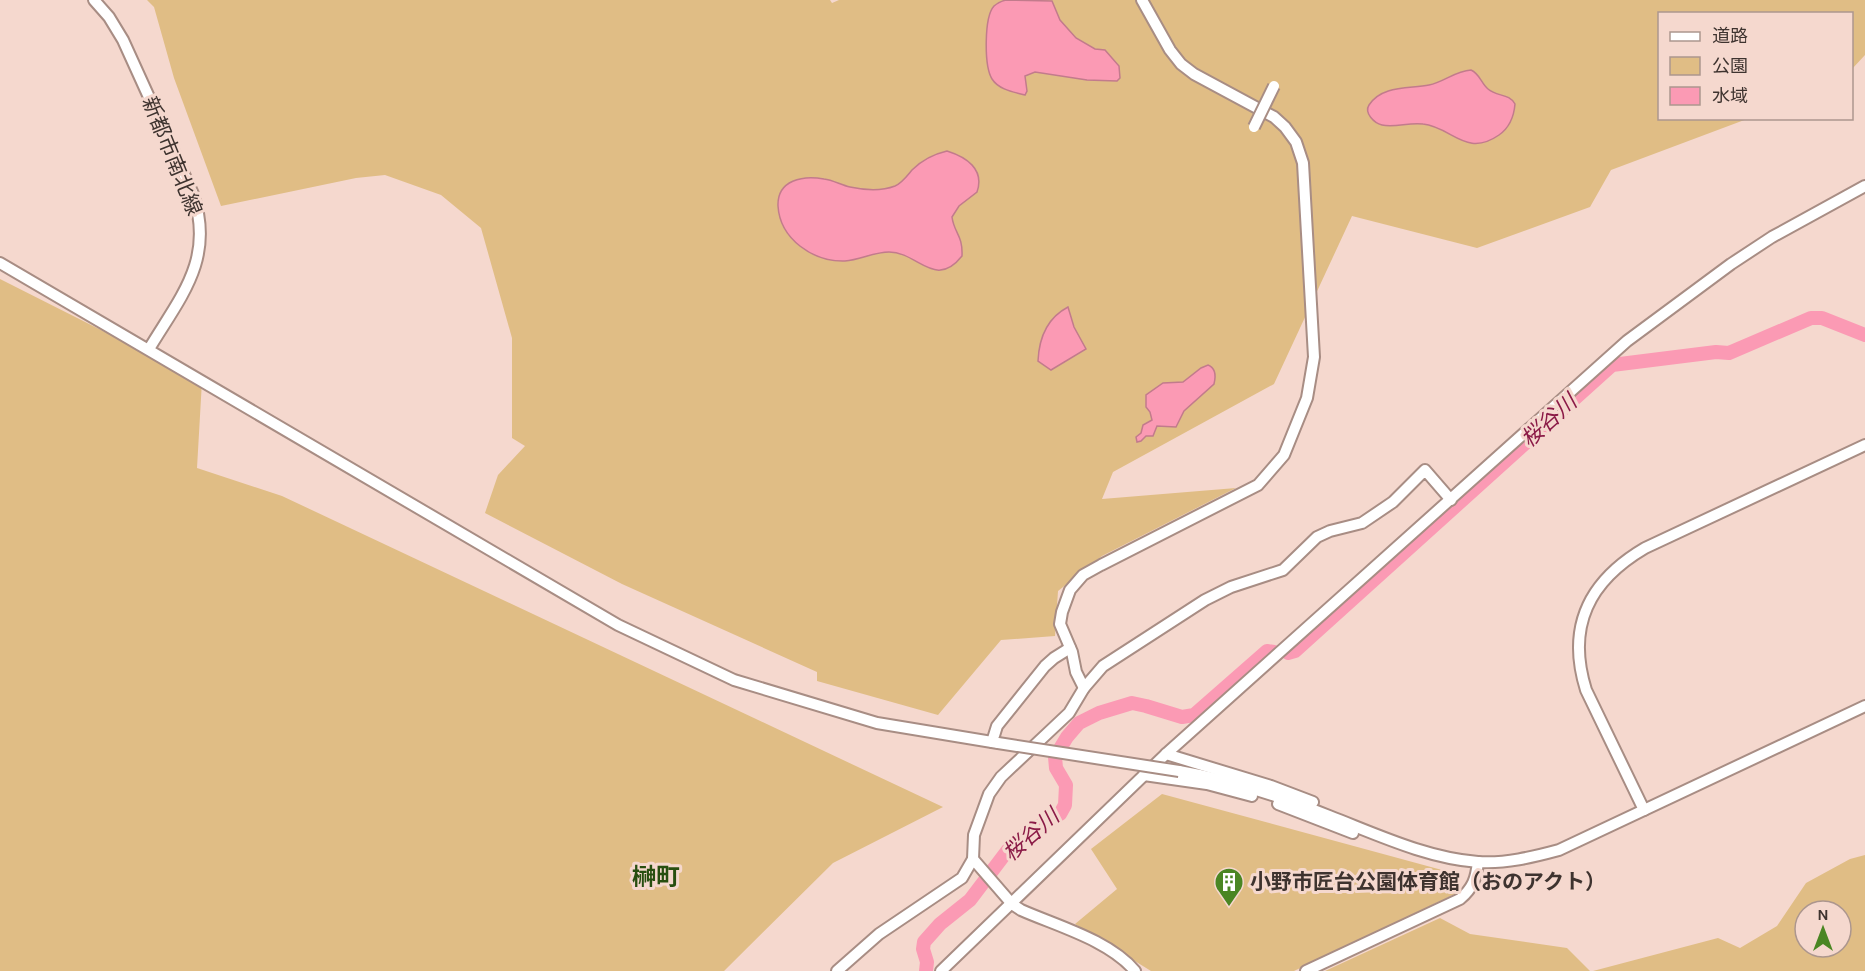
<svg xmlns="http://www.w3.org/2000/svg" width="1865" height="971" font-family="Karla,'Noto Sans JP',sans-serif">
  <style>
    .green { fill: #e0bd85; fill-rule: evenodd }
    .water { fill: #fb9ab4; stroke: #c27b8c; stroke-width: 1.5 }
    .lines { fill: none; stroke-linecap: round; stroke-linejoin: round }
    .river { stroke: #fb9ab4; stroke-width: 14 }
    .minor-casing { stroke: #a88d84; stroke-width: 14 }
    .minor { stroke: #fff; stroke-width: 10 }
    .minor-bridge-casing { stroke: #a88d84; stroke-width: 14; stroke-linecap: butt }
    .minor-bridge { stroke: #fff; stroke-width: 10 }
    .labels { text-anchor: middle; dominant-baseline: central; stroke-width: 6; stroke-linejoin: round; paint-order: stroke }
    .street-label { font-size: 21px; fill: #3e332f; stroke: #f5d8ce }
    .poi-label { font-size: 21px; font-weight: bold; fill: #3e332f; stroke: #f5d8ce; text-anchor: start }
    .water-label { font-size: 22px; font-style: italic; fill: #8b1b47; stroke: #f5d8ce }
    .quarter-label { font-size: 24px; font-weight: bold; fill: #284e10; stroke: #f5d8ce }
  </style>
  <rect width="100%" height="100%" fill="#f5d8ce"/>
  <g class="green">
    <polygon points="147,0 830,0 832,3 839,0 1865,0 1865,55 1852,69 1852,14 1660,14 1660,118 1747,119 1611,170 1590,207 1477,248 1352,216 1274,384 1113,472 1102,499 1236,488 1102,556 1058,591 1055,636 1001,640 938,715 817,681 817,672 622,584 485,513 498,475 525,446 512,438 512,338 481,228 441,195 385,175 356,178 221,206 174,78 154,7"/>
    <polygon points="0,279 202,381 197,468 282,496 943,807 833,863 724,971 0,971"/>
    <polygon points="1162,794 1453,873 1459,892 1294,971 1151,971 1075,924 1117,889 1091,849"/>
    <path d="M 1865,855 L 1865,971 L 1593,971 L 1718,938 L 1740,948 L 1777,926 L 1806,883 L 1850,859 ZM 1805,911 L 1841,911 L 1841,947 L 1805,947 Z"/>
    <polygon points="1440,918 1470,934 1567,948 1590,971 1325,971"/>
  </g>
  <g class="water">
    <path d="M 1006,0 L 1052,1 L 1060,20 L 1076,38 L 1095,49 L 1105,50 L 1119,66 L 1120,78 L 1117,81 L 1087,80 L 1035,72 L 1025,76 L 1027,91 L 1025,95 C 1014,92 999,90 992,79 C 984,66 984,17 994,6 C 997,3 1002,1 1006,0 Z"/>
    <path d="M 1471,70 C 1480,74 1481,83 1488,89 C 1497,97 1509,93 1515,104 C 1514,116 1509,128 1499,135 C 1466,158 1452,127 1423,124 C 1409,122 1395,128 1382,125 C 1374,123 1364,113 1369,105 C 1382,85 1409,89 1429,85 C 1444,82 1455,71 1471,70 Z"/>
    <path d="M 947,151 C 966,157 985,169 977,192 L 959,206 L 952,217 C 954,233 963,235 962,256 C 935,290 918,252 889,252 C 874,252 860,260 845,261 C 813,262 780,239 778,206 C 777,180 803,175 824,179 C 833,180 841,185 850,187 C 864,190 882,191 895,186 C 902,183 907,176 912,170 C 921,161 934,154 947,151 Z"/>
    <path d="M 1068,307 L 1074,327 L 1086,349 L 1051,370 L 1038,361 C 1039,338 1047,318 1068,307 Z"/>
    <path d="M 1208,365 C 1216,368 1216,376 1214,384 L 1184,411 L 1176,427 L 1157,426 L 1153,436 L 1146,436 L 1141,441 L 1137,442 L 1136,437 L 1141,433 L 1143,425 L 1152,420 L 1150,412 L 1146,407 L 1146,395 L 1163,383 L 1183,382 L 1201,368 Z"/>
  </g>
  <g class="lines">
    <g class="river">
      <polyline points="1288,653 1295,651 1612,365 1716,352 1729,353 1811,318 1822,318 1865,335"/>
      <polyline points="926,971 927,962 923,949 924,942 940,924 970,900 1011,846 1030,831 1060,814 1065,805 1066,785 1056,768 1055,757 1067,737 1079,723 1099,713 1132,703 1146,706 1182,717 1194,715 1267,651 1274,652"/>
    </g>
    <g class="minor-casing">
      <g id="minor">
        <path d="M 94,0 L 109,17 L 123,40 L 193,194 C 215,259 181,296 149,349"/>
        <polyline points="0,263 618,625 734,680 877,723 998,743"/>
        <polyline points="1084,688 1076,672 1072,652 1060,624 1062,612 1070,590 1083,575 1101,565 1258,485 1284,455 1307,398 1314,357 1303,163 1296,142 1285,127 1274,117 1194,74 1181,64 1170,50 1142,0"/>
        <polyline points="992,742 997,726 1045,666 1054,658 1070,648"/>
        <polyline points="1166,754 1271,786 1313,802"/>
        <path d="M 1179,771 C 1231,780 1280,796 1329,816 C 1376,834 1426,858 1478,862 C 1505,864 1533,857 1559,850 L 1865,706"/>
        <polyline points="1144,775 1207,784 1252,796"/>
        <polyline points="1278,804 1353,833"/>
        <path d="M 1644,810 L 1586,690 C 1566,626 1589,581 1645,548 L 1865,445"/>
        <path d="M 973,859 L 1012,904 L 1021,910 C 1057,926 1109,940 1135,971"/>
        <polyline points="837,971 879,934 962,878 973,859 974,835 989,794 1001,777 1069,713 1084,688 1103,666 1205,600 1231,587 1283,570 1317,537 1330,531 1362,523 1393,502 1425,470 1451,500"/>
        <polyline points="941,971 1166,754 1627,341 1731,264 1772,237 1865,186"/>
        <path d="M 1306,971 L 1460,899 C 1473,888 1476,879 1478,862"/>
      </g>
    </g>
    <use href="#minor" class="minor"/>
    <g class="minor-bridge-casing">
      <g id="minor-bridge">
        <polyline points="1254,127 1274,86"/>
        <polyline points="998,743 1179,771"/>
      </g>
    </g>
    <use href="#minor-bridge" class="minor-bridge"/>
  </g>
  <defs>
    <g id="building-pin" transform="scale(1.5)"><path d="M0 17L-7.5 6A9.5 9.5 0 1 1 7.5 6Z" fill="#4a8623" stroke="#f5d8ce"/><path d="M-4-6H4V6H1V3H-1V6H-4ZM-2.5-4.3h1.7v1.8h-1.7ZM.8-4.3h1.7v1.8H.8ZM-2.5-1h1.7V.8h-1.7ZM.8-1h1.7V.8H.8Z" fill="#fff"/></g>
  </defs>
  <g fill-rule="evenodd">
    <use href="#building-pin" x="1229" y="882"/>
  </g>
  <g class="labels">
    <g class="street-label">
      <text transform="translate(172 156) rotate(68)">新都市南北線</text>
    </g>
    <g class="poi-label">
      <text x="1250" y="882">小野市匠台公園体育館（おのアクト）</text>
    </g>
    <g class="water-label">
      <text transform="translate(1549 421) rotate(-42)">桜谷川</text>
      <text transform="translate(1031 835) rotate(-41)">桜谷川</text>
    </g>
    <g class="quarter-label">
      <text x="656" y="877">榊町</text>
    </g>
  </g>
  <rect x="1658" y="12" width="195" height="108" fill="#f5d8ce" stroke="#ac968e" stroke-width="1.5"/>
  <rect x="1670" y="32" width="30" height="9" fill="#ffffff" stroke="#ac968e" stroke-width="1.5"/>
  <text x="1712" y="42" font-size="18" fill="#3e332f">道路</text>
  <rect x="1670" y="57" width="30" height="18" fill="#e0bd85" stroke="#ac968e" stroke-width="1.5"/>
  <text x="1712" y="72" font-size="18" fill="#3e332f">公園</text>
  <rect x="1670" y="87" width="30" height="18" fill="#fb9ab4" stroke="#ac968e" stroke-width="1.5"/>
  <text x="1712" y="102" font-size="18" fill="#3e332f">水域</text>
  <g transform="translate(1823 929)"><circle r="28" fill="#f5d8ce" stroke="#ac968e" stroke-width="1.5"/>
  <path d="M0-4.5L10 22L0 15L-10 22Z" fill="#4a8623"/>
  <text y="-9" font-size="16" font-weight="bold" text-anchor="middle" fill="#3e332f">N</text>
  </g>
</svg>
